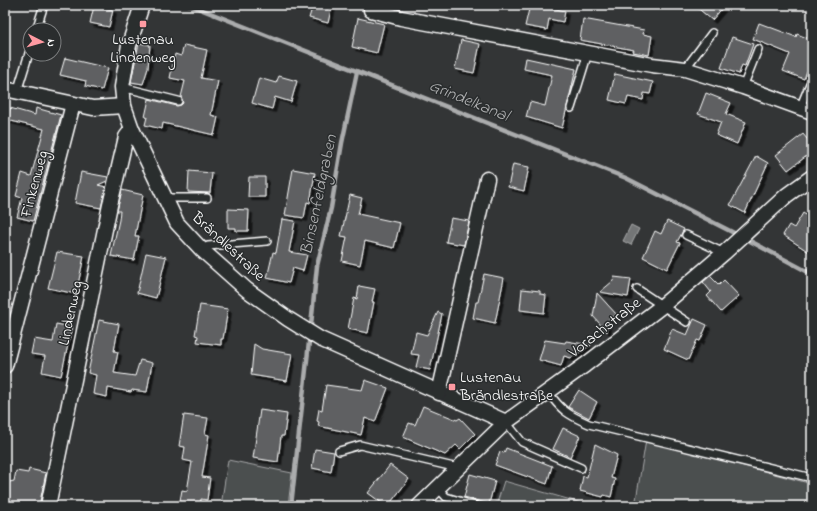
<svg xmlns="http://www.w3.org/2000/svg" width="817" height="511" font-family="'Indie Flower',sans-serif">
  <style>
    .green { fill: #4c4f50; stroke: #a6a7a8 }
    .water { fill: #737576; stroke: #abacad }
    .lines { fill: none; stroke-linecap: round; stroke-linejoin: round }
    .stream { stroke: #abacad; stroke-width: 4.5 }
    .building { fill: #5f6162; stroke: #fff; filter: url(#shadow) }
    .service-casing { stroke: #fff; stroke-width: 10 }
    .minor-casing { stroke: #fff; stroke-width: 17 }
    .service { stroke: #2a2d2e; stroke-width: 7 }
    .minor { stroke: #2a2d2e; stroke-width: 14 }
    .poi-dot { fill: #ff9aa2; stroke: #2a2d2e; stroke-width: 1.5 }
    .labels { text-anchor: middle; dominant-baseline: central; stroke-width: 3; stroke-linejoin: round; paint-order: stroke }
    .poi-label { font-size: 16px; fill: #fff; stroke: #2a2d2e }
    .street-label { font-size: 16px; fill: #fff; stroke: #2a2d2e }
    .water-label { font-size: 17px; font-style: italic; fill: #b2b3b4; stroke: #2a2d2e }
  </style>
  <defs>
    <filter id="shadow"><feDropShadow dx="3.5" dy="3.5" stdDeviation="0" flood-color="#0009"/></filter>
  </defs>
  <rect width="100%" height="100%" fill="#333536"/>
  <filter id="ink" filterUnits="userSpaceOnUse"><feTurbulence type="fractalNoise" baseFrequency=".025" numOctaves="2"/><feDisplacementMap in="SourceGraphic" scale="8" xChannelSelector="R" yChannelSelector="G"/><feConvolveMatrix kernelMatrix="1 2 1 2 8 2 1 2 1" color-interpolation-filters="sRGB"/></filter>
  <g filter="url(#ink)">
    <g class="green">
      <polygon points="646,440 812,484 812,506 635,506"/>
      <polygon points="228,460 292,473 288,506 221,506"/>
      <polygon points="504,481 592,506 496,506"/>
    </g>
    <polygon class="water" points="631,225 639,229 631,245 623,241"/>
    <g class="lines">
      <g class="stream">
        <polyline points="190,5 626,178 734,233"/>
        <polyline points="750,241 812,274"/>
        <polyline points="311,325 317,266 331,208 342,143 357,72"/>
        <polyline points="291,506 309,342"/>
      </g>
    </g>
    <g class="building">
      <polygon points="313,5 332,5 328,23 309,18"/>
      <polygon points="530,5 537,5 565,11 563,22 549,19 547,30 525,26"/>
      <polygon points="694,5 725,5 712,20"/>
      <polygon points="94,6 113,10 109,27 90,23"/>
      <polygon points="358,18 384,24 377,53 352,47"/>
      <polygon points="583,19 644,30 643,34 652,36 649,55 633,52 634,50 580,40"/>
      <polygon points="759,23 796,37 797,34 812,40 812,73 807,71 804,79 783,71 790,54 753,39"/>
      <polygon points="732,37 753,44 745,66 742,65 739,74 721,68"/>
      <polygon points="461,40 480,44 474,73 455,69"/>
      <polygon points="139,43 150,45 148,68 143,84 131,82"/>
      <polygon points="184,45 207,50 201,78 218,81 211,115 218,117 214,135 163,123 162,129 145,125 147,117 145,117 149,99 177,106 181,105 183,103 181,97 185,81 170,78 175,54 181,56"/>
      <polygon points="65,58 108,68 102,90 85,86 86,81 60,75"/>
      <polygon points="526,58 576,69 562,128 526,117 530,102 545,106 552,75 524,69"/>
      <polygon points="615,74 653,82 650,94 644,93 643,100 628,97 626,104 609,100"/>
      <polygon points="279,76 297,81 291,102 275,97 272,109 252,103 259,78 276,83"/>
      <polygon points="706,93 731,103 726,114 746,122 737,144 716,135 721,122 698,114"/>
      <polygon points="10,108 35,115 36,108 61,115 33,221 17,217 22,198 16,196 22,173 31,176 44,129 7,120"/>
      <polygon points="803,134 812,145 812,152 788,170 776,155"/>
      <polygon points="756,156 768,163 745,213 730,205"/>
      <polygon points="513,164 529,167 524,191 508,187"/>
      <polygon points="293,169 315,173 310,203 307,202 304,218 285,215"/>
      <polygon points="189,171 212,173 210,193 188,192"/>
      <polygon points="81,172 108,177 107,181 98,185 106,187 101,208 75,203"/>
      <polygon points="249,177 265,177 265,197 248,197"/>
      <polygon points="122,190 143,195 135,236 139,236 134,260 111,256 119,220 120,211 117,211"/>
      <polygon points="350,195 362,198 358,214 400,223 394,248 365,241 360,265 342,261 347,237 341,236"/>
      <polygon points="228,209 249,210 248,231 236,231 236,228 228,228"/>
      <polygon points="803,213 812,219 812,254 783,235 789,225 794,228"/>
      <polygon points="451,218 469,221 464,245 446,242"/>
      <polygon points="282,219 295,221 289,252 307,255 303,271 293,268 289,283 267,278 273,252 276,253"/>
      <polygon points="667,221 684,229 677,242 680,243 667,269 643,257 655,231 661,234"/>
      <polygon points="57,252 84,256 76,294 48,288"/>
      <polygon points="146,253 166,257 156,298 137,293"/>
      <polygon points="484,274 504,278 495,323 473,318 476,302 478,302"/>
      <polygon points="710,276 719,285 724,280 739,296 721,312 707,296 711,292 703,282"/>
      <polygon points="614,277 631,279 628,297 600,292 613,281"/>
      <polygon points="359,286 375,289 372,302 374,302 368,333 348,329 354,298 357,299"/>
      <polygon points="522,289 540,291 540,294 546,295 544,313 520,310"/>
      <polygon points="597,293 617,315 609,319 607,332 593,316"/>
      <polygon points="200,305 228,309 223,339 221,339 221,345 197,342 198,336 195,335"/>
      <polygon points="438,312 442,314 430,370 416,367 419,355 411,354 416,332 427,335"/>
      <polygon points="694,319 707,325 700,341 697,340 688,360 664,349 672,329 687,335"/>
      <polygon points="99,320 119,324 114,351 118,352 114,373 135,376 140,360 152,363 147,392 132,390 131,392 108,388 107,397 93,394 96,375 88,373"/>
      <polygon points="56,324 72,327 61,376 42,372 45,356 31,354 34,339 53,342"/>
      <polygon points="545,340 565,343 566,341 591,345 571,358 564,356 561,366 539,360"/>
      <polygon points="254,344 262,349 292,354 287,381 251,375"/>
      <polygon points="365,380 388,388 375,422 365,418 361,435 318,426 319,422 317,421 319,409 322,410 326,385 362,390"/>
      <polygon points="579,390 597,402 589,418 568,407"/>
      <polygon points="423,406 457,420 460,418 475,434 460,449 456,445 445,455 403,437 409,423 415,425"/>
      <polygon points="260,410 287,414 284,436 281,436 278,462 253,458"/>
      <polygon points="184,415 208,418 205,434 209,435 202,477 210,478 207,500 201,499 200,506 179,506 182,490 187,491 192,462 183,460 185,447 179,446"/>
      <polygon points="563,428 580,436 570,457 553,449"/>
      <polygon points="595,444 617,455 611,478 615,479 611,497 604,495 603,497 580,491 583,476 587,477"/>
      <polygon points="506,448 552,466 547,484 495,465 500,452 504,453"/>
      <polygon points="315,449 334,452 331,472 312,468"/>
      <polygon points="390,465 409,479 388,506 386,506 368,493"/>
      <polygon points="29,469 46,473 39,506 9,506 10,500 5,495 5,483 14,481 16,471 28,473"/>
      <polygon points="470,474 495,481 489,504 464,497"/>
    </g>
    <g class="lines">
      <g class="service-casing">
        <g id="service">
          <polyline points="36,30 44,5"/>
          <polyline points="685,69 712,33"/>
          <polyline points="122,87 178,101"/>
          <polyline points="743,87 758,49"/>
          <polyline points="17,92 30,50"/>
          <polyline points="571,108 588,53"/>
          <polyline points="800,108 812,79"/>
          <polyline points="165,198 207,198"/>
          <polyline points="686,235 724,253"/>
          <polyline points="202,250 208,246 267,241"/>
          <polyline points="637,289 687,322"/>
          <path d="M 548,392 C 561,410 568,415 589,424 L 812,478"/>
          <polyline points="506,422 522,442 581,468"/>
          <polyline points="339,451 360,445 458,468"/>
          <polyline points="438,488 446,497 476,506"/>
        </g>
      </g>
      <g class="minor-casing">
        <g id="minor">
          <polyline points="142,5 129,45 122,87 124,106 132,129 177,223 202,250 247,290 288,319 320,339 506,422"/>
          <polyline points="371,10 401,18 652,65 685,69 743,87 812,112"/>
          <polyline points="5,89 93,108 124,106"/>
          <polyline points="5,366 73,104"/>
          <polyline points="439,393 487,179"/>
          <polyline points="48,506 110,205 126,137 132,129"/>
          <polyline points="419,506 506,422 585,365 662,306 724,253 787,195 812,177"/>
        </g>
      </g>
      <use href="#service" class="service"/>
      <use href="#minor" class="minor"/>
    </g>
  </g>
  <g class="poi-dot">
    <rect x="139" y="20" width="8" height="8" rx="2"/>
    <rect x="448" y="383" width="8" height="8" rx="2"/>
  </g>
  <g class="labels">
    <g class="poi-label">
      <text x="143" y="40">Lustenau<tspan x="143" dy="18">Lindenweg</tspan></text>
      <text x="460" y="378" text-anchor="start">Lustenau<tspan x="460" dy="18">Brändlestraße</tspan></text>
    </g>
    <g class="street-label">
      <text transform="translate(35 184) rotate(-75)">Finkenweg</text>
      <text transform="translate(228 247) rotate(43)">Brändlestraße</text>
      <text transform="translate(71 313) rotate(-78)">Lindenweg</text>
      <text transform="translate(605 328) rotate(-38)">Vorachstraße</text>
    </g>
    <g class="water-label">
      <text transform="translate(469 101) rotate(22)">Grindelkanal</text>
      <text transform="translate(319 195) rotate(-78)">Binsenfeldgraben</text>
    </g>
  </g>
  <rect width="817" height="511" fill="none" stroke="#2a2d2e" stroke-width="20"/>
  <rect x="10" y="10" width="797" height="491" fill="none" stroke="#fff" stroke-width="1.5" filter="url(#ink)"/>
  <g transform="translate(42 42) rotate(96)"><circle r="19" fill="#2a2d2e" stroke="#7f8182"/>
  <path d="M0-3L7 15L0 10L-7 15Z" fill="#ff9aa2"/>
  <text y="-6" font-size="11" font-weight="bold" text-anchor="middle" fill="#ffffff">N</text>
  </g>
</svg>
